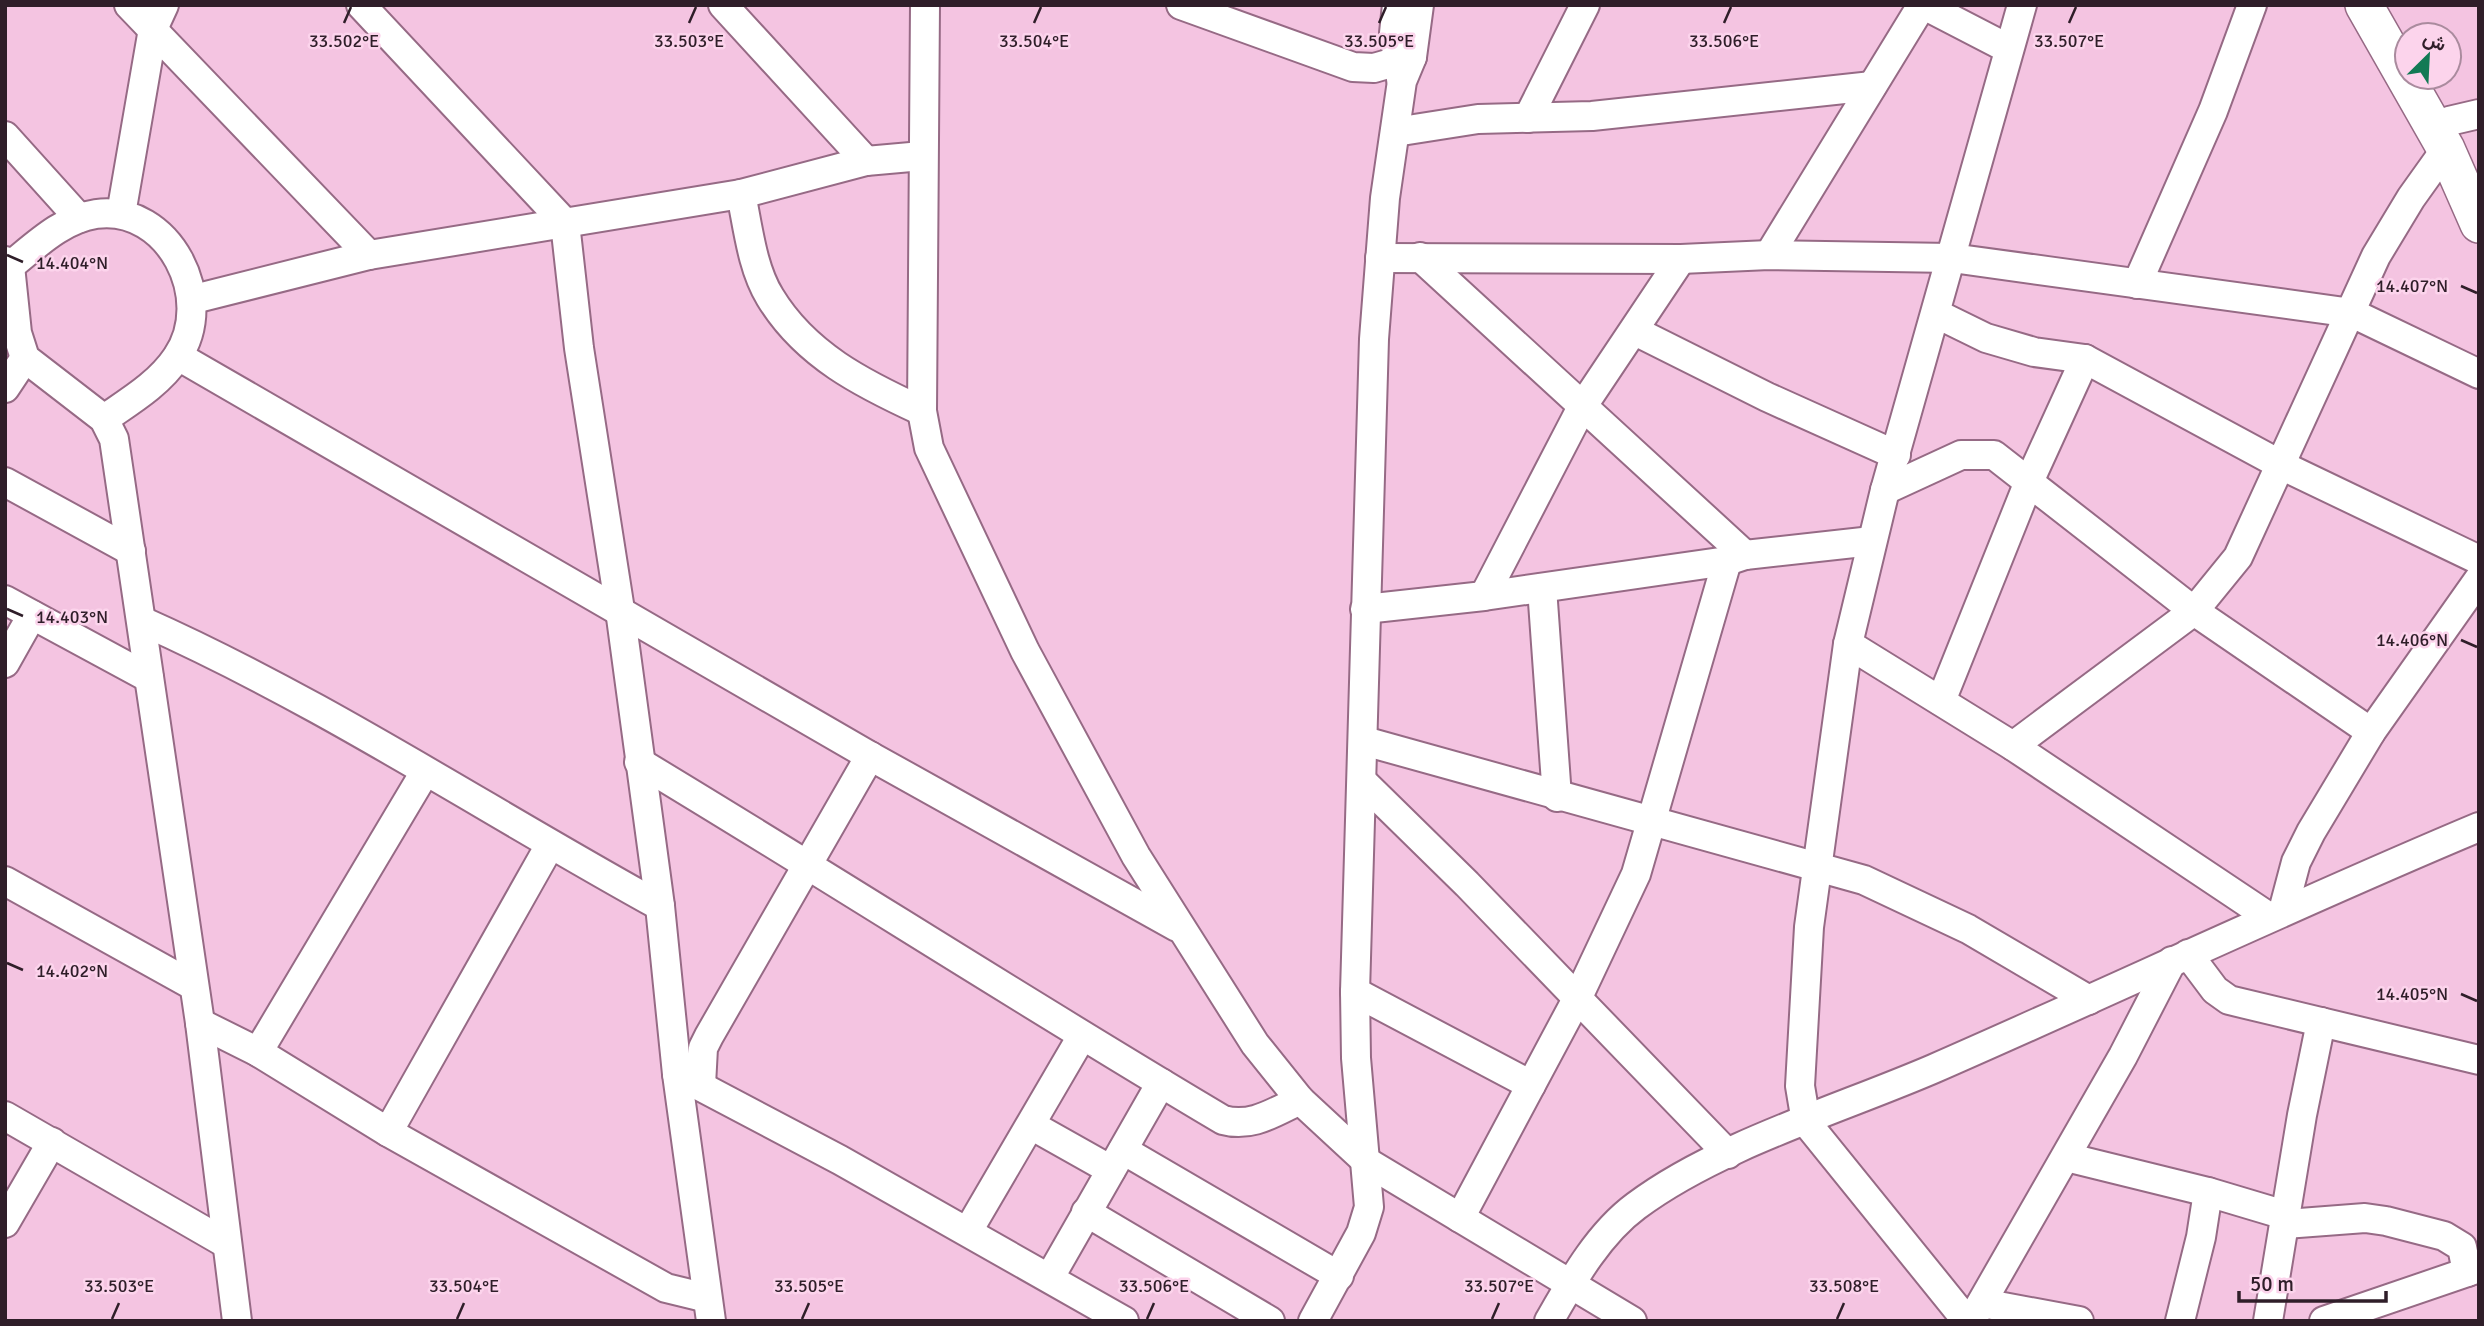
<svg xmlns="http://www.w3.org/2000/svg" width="2484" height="1326" font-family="Signika,Vazirmatn,sans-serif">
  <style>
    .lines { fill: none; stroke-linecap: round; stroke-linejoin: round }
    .minor-casing { stroke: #966a85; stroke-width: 32 }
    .major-casing { stroke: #966a85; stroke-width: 40 }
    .minor { stroke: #fff; stroke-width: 28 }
    .major { stroke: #fff; stroke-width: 37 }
    .ticks { fill: none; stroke: #2f1e29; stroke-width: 2.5 }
    .ticks-label { font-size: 18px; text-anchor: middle; fill: #2f1e29; stroke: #fcd4ec; stroke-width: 5; stroke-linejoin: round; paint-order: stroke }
  </style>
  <rect width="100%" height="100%" fill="#f4c4e1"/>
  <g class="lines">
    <g class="minor-casing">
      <g id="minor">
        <polyline points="129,5 369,255"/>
        <polyline points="361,5 565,223 579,348 620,610 660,906 677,1074 711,1321"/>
        <polyline points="723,5 866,161"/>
        <polyline points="925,5 922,411 929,448 1025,651 1136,856 1255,1044 1300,1100 1367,1162 1632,1321"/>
        <polyline points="1181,5 1353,67 1374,68 1412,57"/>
        <polyline points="1397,5 1394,33 1401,79"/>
        <polyline points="1924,5 2009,49"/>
        <polyline points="1528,118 1585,5"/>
        <polyline points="2449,121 2479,114"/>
        <polyline points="1395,132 1478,119 1592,116 1872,86"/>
        <polyline points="5,136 79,218"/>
        <path d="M 741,194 C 748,227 752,268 770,297 C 805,355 863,384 922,411"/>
        <polyline points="121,214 153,29 164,5"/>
        <polyline points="1769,255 1922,5"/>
        <polyline points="1420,257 1745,555"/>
        <polyline points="1380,258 1681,259 1769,255 1952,258 2352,313 2479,374"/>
        <polyline points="5,261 10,266 17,333 25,358 104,419 114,439 200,1023 237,1321"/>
        <path d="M 10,266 C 35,246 62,219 96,214 C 169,204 217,299 177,357 C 159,384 130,401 104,419"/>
        <polyline points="2137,284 2213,111 2252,5"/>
        <polyline points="194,299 369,255 741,194 866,161 922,156"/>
        <polyline points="1937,314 1986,338 2034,352 2085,359 2283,466 2479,560"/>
        <polyline points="1635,331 1767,397 1896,455"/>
        <polyline points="178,356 870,756 1177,927"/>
        <polyline points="5,388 25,358"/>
        <polyline points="5,482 131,551"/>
        <polyline points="1885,490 1961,455 1994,455 2194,611 2371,732"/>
        <polyline points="1542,588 1557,797"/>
        <polyline points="1484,596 1582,407 1681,259"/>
        <polyline points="5,600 149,678"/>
        <polyline points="1365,609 1484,596 1727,561 1745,555 1872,541"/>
        <path d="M 142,621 C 322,701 487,811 660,906"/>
        <polyline points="1848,644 2013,746 2269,917"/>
        <polyline points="5,663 32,615"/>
        <polyline points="1941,701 2028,484 2085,359"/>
        <polyline points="1364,741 1864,880 1968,929 2089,1000"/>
        <polyline points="2013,746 2194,611 2238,557 2376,256 2411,198 2446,149"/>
        <path d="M 639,762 C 835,880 1027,1004 1223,1120 C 1252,1128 1274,1112 1300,1100"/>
        <polyline points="1364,783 1467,884 1728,1154"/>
        <polyline points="5,881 194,986"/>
        <polyline points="2283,911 2296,862 2311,832 2371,732 2479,579"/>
        <polyline points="2188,954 2215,990 2229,1000 2479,1060"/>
        <polyline points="1355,992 1531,1085"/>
        <polyline points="200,1023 258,1052 388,1132 666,1288 707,1298"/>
        <polyline points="258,1052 425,772"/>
        <polyline points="677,1074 840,1160 1124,1321"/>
        <polyline points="701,1085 703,1048 709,1036 870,756"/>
        <polyline points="5,1116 227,1244"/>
        <polyline points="1031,1125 1111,1170"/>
        <polyline points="388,1132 550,845"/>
        <polyline points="1123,1150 1339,1276"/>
        <polyline points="2066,1157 2208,1192 2285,1215"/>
        <polyline points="1086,1212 1270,1321"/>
        <polyline points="1460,1218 1578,997 1636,874 1727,561"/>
        <polyline points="5,1223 52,1142"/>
        <polyline points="2285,1224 2365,1218 2386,1221 2444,1236 2462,1247 2467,1272"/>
        <polyline points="968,1231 1082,1036"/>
        <polyline points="1050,1277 1161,1083"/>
        <polyline points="1982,1303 2079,1321"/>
        <polyline points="1313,1321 1361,1233 1369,1207 1356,1058 1355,992 1374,339 1385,198 1402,81 1412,57 1419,5"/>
        <path d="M 1549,1321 C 1572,1281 1598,1234 1636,1206 C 1716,1146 1840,1109 1933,1069 C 2116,989 2295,904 2479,827"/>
        <polyline points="1967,1321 1806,1122 1800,1086 1809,927 1848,644 1885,490 2022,5"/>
        <polyline points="1971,1321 2123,1056 2172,961"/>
        <polyline points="2180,1321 2201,1237 2208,1192"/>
        <polyline points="2268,1321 2302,1115 2321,1022"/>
        <polyline points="2324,1321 2479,1268"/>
      </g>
    </g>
    <g class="major-casing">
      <polyline id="major" points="2364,5 2446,149 2479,224"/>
    </g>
    <use href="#minor" class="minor"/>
    <use href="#major" class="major"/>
  </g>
  <path class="ticks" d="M 344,23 L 351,7M 689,23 L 696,7M 1034,23 L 1041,7M 1379,23 L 1386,7M 1724,23 L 1731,7M 2069,23 L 2076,7M 7,255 L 23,262M 2461,286 L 2477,293M 7,609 L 23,616M 2461,640 L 2477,647M 7,963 L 23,970M 2461,994 L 2477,1001M 112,1319 L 119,1303M 457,1319 L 464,1303M 802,1319 L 809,1303M 1147,1319 L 1154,1303M 1492,1319 L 1499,1303M 1837,1319 L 1844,1303"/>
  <g class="ticks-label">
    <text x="2069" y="47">33.507°E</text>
    <text x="344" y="47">33.502°E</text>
    <text x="689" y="47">33.503°E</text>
    <text x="1034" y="47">33.504°E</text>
    <text x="1379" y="47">33.505°E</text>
    <text x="1724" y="47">33.506°E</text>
    <text x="72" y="269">14.404°N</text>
    <text x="2412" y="292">14.407°N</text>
    <text x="72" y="623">14.403°N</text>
    <text x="2412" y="646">14.406°N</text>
    <text x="72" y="977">14.402°N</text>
    <text x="2412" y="1000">14.405°N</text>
    <text x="119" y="1292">33.503°E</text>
    <text x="464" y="1292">33.504°E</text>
    <text x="809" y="1292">33.505°E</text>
    <text x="1154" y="1292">33.506°E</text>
    <text x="1499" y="1292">33.507°E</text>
    <text x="1844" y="1292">33.508°E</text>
  </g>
  <rect width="2484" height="1326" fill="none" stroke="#2f1e29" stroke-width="14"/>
  <g transform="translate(2428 56) rotate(24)"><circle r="33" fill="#fcd4ec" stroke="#aa8b9e" stroke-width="2"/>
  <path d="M0-5L12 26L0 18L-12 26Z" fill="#127a54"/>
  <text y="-10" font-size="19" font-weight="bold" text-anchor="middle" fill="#2f1e29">ش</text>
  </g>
  <path d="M2239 1291v10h147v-10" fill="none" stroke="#2f1e29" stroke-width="3.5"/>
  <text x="2250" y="1291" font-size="21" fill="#2f1e29" stroke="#fcd4ec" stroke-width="5" paint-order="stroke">50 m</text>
</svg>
